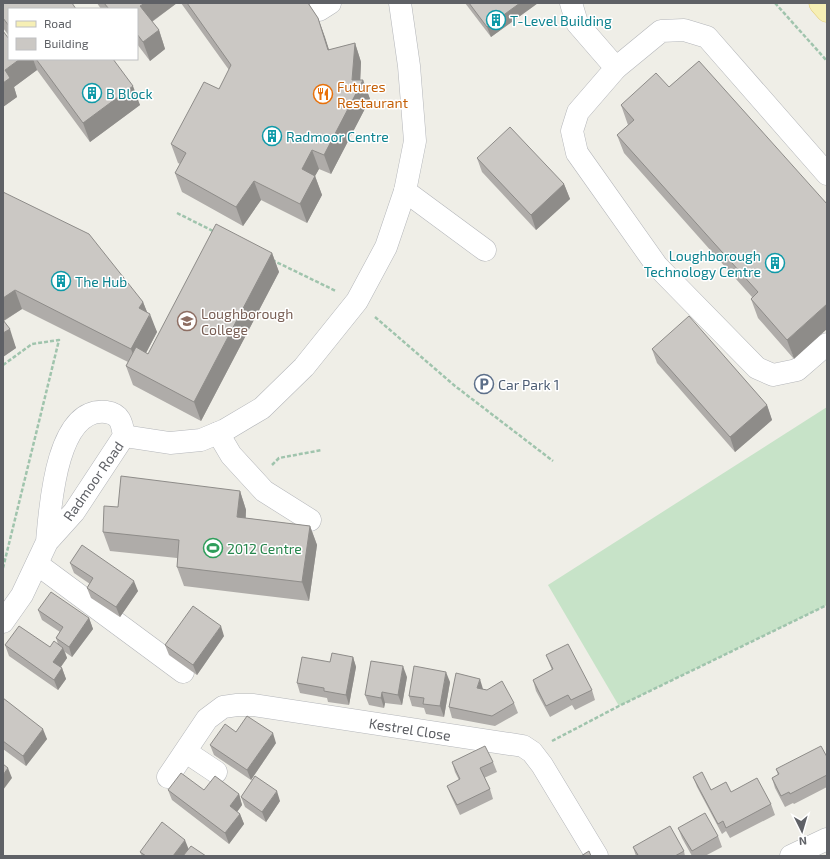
<svg xmlns="http://www.w3.org/2000/svg" width="830" height="859" font-family="'Exo 2',sans-serif">
  <style>
    .garden { fill: #c7e3c8 }
    .lines { fill: none; stroke-linecap: round; stroke-linejoin: round }
    .minor-casing { stroke: #b4b6ba; stroke-width: 23 }
    .major-casing { stroke: #e2c76d; stroke-width: 23 }
    .path { stroke: #a0c4ad; stroke-width: 2.5; stroke-dasharray: 4 2; stroke-linecap: butt }
    .minor { stroke: #fff; stroke-width: 22 }
    .major { stroke: #f6efb5; stroke-width: 22 }
    .wall { fill: #afaca9 }
    .shaded-wall { fill: #8e8c89 }
    .building { fill: #cbc8c4; stroke: #8e8c89 }
    .labels { text-anchor: middle; dominant-baseline: central; stroke-width: 3; stroke-linejoin: round; paint-order: stroke }
    .culture-label { font-size: 14px; fill: #0d838f; stroke: #fff; text-anchor: start }
    .food-label { font-size: 14px; fill: #c56008; stroke: #fff; text-anchor: start }
    .education-label { font-size: 14px; fill: #785e54; stroke: #fff; text-anchor: start }
    .service-label { font-size: 14px; fill: #4e5e75; stroke: #fff; text-anchor: start }
    .street-label { font-size: 14px; fill: #5f6166; stroke: #fff }
    .leisure-label { font-size: 14px; fill: #27864d; stroke: #fff; text-anchor: start }
  </style>
  <rect width="100%" height="100%" fill="#efeee7"/>
  <polygon class="garden" points="827,407 827,605 619,706 548,585"/>
  <g class="lines">
    <g class="minor-casing">
      <g id="minor">
        <polyline points="571,3 577,23 616,68 578,112 572,131 577,153 657,266 757,368 773,375 797,370 827,344"/>
        <polyline points="319,10 330,3"/>
        <polyline points="616,68 661,31 684,30 707,37 827,174"/>
        <polyline points="405,191 485,250"/>
        <polyline points="218,433 231,455 264,491 310,520"/>
        <polyline points="124,436 170,443 201,440 225,430 262,408 304,367 357,301 386,247 405,191 415,141 409,66 400,3"/>
        <polyline points="37,564 183,672"/>
        <path d="M 3,622 L 22,595 L 47,542 L 74,512 L 124,436 C 122,424 121,414 106,412 C 56,406 50,508 47,542"/>
        <polyline points="186,752 216,772"/>
        <polyline points="168,777 207,719 223,707 237,705 254,705 523,746 532,752 542,765 597,856"/>
        <polyline points="791,856 827,839"/>
      </g>
    </g>
    <g class="major-casing">
      <polyline id="major" points="820,3 827,11"/>
    </g>
    <g class="path">
      <polyline points="775,3 827,61"/>
      <polyline points="177,213 215,232"/>
      <polyline points="272,260 336,291"/>
      <polyline points="375,317 455,386 553,461"/>
      <polyline points="3,365 32,344 59,340 3,568"/>
      <polyline points="272,465 279,458 322,450"/>
      <polyline points="552,741 619,706 827,605"/>
    </g>
    <use href="#minor" class="minor"/>
    <use href="#major" class="major"/>
  </g>
  <g class="wall">
    <polygon points="3,3 9,9 9,36 3,28"/>
    <polygon points="97,3 177,3 152,22 159,30 165,49 150,61 137,44 137,9 101,9"/>
    <polygon points="181,3 308,3 318,18 329,50 355,43 361,62 360,80 363,80 370,99 331,174 319,169 315,176 322,195 307,223 261,200 243,226 182,192 175,173 180,164 178,163 171,144 219,89 229,70"/>
    <polygon points="465,3 538,3 491,37"/>
    <polygon points="9,59 113,59 140,105 90,142 37,70 14,87 17,97 3,107"/>
    <polygon points="699,61 794,359 758,318 751,299 752,297 624,153 617,135 628,125 621,105 669,87"/>
    <polygon points="477,158 564,184 570,199 536,230 482,172"/>
    <polygon points="3,192 143,302 147,312 157,332 146,353 148,354 272,253 279,272 201,421 133,385 126,366 128,362 22,309 4,321 16,348 3,357"/>
    <polygon points="652,349 767,405 772,420 735,452 657,363"/>
    <polygon points="240,491 246,510 246,518 310,526 317,545 309,601 184,586 177,567 177,558 110,551 103,532 118,507"/>
    <polygon points="70,563 138,591 120,617 91,598 87,588 90,584 74,573"/>
    <polygon points="38,610 89,618 93,629 72,657 65,652 67,658 61,667 62,668 66,679 58,690 9,656 5,645 50,647 58,644 56,638 60,632 42,620"/>
    <polygon points="224,636 197,675 169,655 165,645"/>
    <polygon points="546,655 592,690 595,700 575,710 572,705 550,717 536,691 533,680 552,670"/>
    <polygon points="353,657 356,667 349,705 328,702 327,698 300,693 297,683 330,662"/>
    <polygon points="407,677 402,705 385,703 384,708 369,705 365,695"/>
    <polygon points="450,682 444,717 426,714 424,708 412,706 409,696"/>
    <polygon points="483,689 514,703 518,713 495,726 452,718 449,707"/>
    <polygon points="3,698 47,739 26,766 3,749"/>
    <polygon points="276,743 251,780 214,755 210,745"/>
    <polygon points="827,757 827,787 794,804 793,803 785,807 775,788 772,778 778,775 776,769"/>
    <polygon points="452,762 493,762 497,772 484,778 490,789 493,799 460,815 451,796 447,786 459,780 455,772"/>
    <polygon points="693,777 711,790 731,792 771,804 775,815 730,838 726,831 722,834 697,787"/>
    <polygon points="168,790 239,794 242,805 237,812 240,814 244,824 229,844 172,800"/>
    <polygon points="241,797 280,801 266,822 245,807"/>
    <polygon points="678,828 718,836 722,847 705,856 692,856 682,838"/>
    <polygon points="633,847 684,851 685,856 635,856 636,856"/>
    <polygon points="189,849 206,856 142,856 140,852"/>
  </g>
  <g class="shaded-wall">
    <polygon points="145,3 177,3 147,25 140,6"/>
    <polygon points="520,3 538,3 491,37 487,27"/>
    <polygon points="318,18 325,37 335,69 328,50"/>
    <polygon points="159,30 165,49 150,61 143,42"/>
    <polygon points="355,43 361,62 360,87 363,80 370,99 331,174 324,155 352,80"/>
    <polygon points="20,59 33,59 37,70 14,87 17,97 3,107 3,83 5,70"/>
    <polygon points="133,86 140,105 90,142 83,123"/>
    <polygon points="312,150 319,169 315,176 322,195 307,223 300,204 302,169"/>
    <polygon points="254,181 261,200 243,226 236,207"/>
    <polygon points="564,184 570,199 536,230 531,215"/>
    <polygon points="272,253 279,272 201,421 194,402"/>
    <polygon points="15,290 22,309 3,321 3,298"/>
    <polygon points="143,302 149,317 150,314 157,332 138,368 131,349 139,308"/>
    <polygon points="827,304 827,329 794,359 787,340"/>
    <polygon points="10,329 16,348 3,357 3,333"/>
    <polygon points="767,405 772,420 735,452 730,437"/>
    <polygon points="240,491 246,510 244,536 237,517"/>
    <polygon points="310,526 317,545 309,601 302,582"/>
    <polygon points="134,581 138,591 120,617 116,607"/>
    <polygon points="89,618 93,629 72,657 69,647"/>
    <polygon points="221,626 224,636 197,675 193,665"/>
    <polygon points="63,648 67,658 57,672 53,662"/>
    <polygon points="353,657 356,667 349,705 346,695"/>
    <polygon points="403,666 407,677 402,705 398,695"/>
    <polygon points="62,668 66,679 58,690 54,680"/>
    <polygon points="446,672 450,682 444,717 440,706"/>
    <polygon points="480,679 483,689 481,699 477,688"/>
    <polygon points="382,692 385,703 384,708 381,698"/>
    <polygon points="43,729 47,739 26,766 23,756"/>
    <polygon points="273,733 276,743 251,780 247,770"/>
    <polygon points="8,768 12,778 3,790 3,775"/>
    <polygon points="277,791 280,801 266,822 262,812"/>
    <polygon points="239,794 242,805 234,816 230,806"/>
    <polygon points="240,814 244,824 229,844 225,833"/>
    <polygon points="185,840 189,850 184,856 173,856"/>
  </g>
  <g class="building">
    <polygon points="3,3 72,3 76,9 9,9 9,26 3,18"/>
    <polygon points="104,3 145,3 140,6 159,30 143,42 137,34 137,9 109,9"/>
    <polygon points="187,3 308,3 318,18 328,50 355,43 352,80 363,80 324,155 312,150 302,169 315,176 300,204 254,181 236,207 175,173 186,153 171,144 204,82 219,89 231,65"/>
    <polygon points="469,3 520,3 487,27"/>
    <polygon points="3,31 9,39 9,59 20,59 5,70 10,78 3,83"/>
    <polygon points="36,59 113,59 133,86 83,123"/>
    <polygon points="699,61 827,204 827,304 787,340 751,299 758,292 617,135 634,120 621,105 656,73 669,87"/>
    <polygon points="510,127 564,184 531,215 477,158"/>
    <polygon points="3,192 89,234 143,302 139,308 150,314 131,349 15,290 3,298"/>
    <polygon points="216,224 272,253 194,402 126,366 136,347 148,354"/>
    <polygon points="689,316 767,405 730,437 652,349"/>
    <polygon points="3,320 10,329 3,333"/>
    <polygon points="121,476 240,491 237,517 310,526 302,582 177,567 179,540 103,532 104,506 118,507"/>
    <polygon points="82,545 134,581 116,607 87,588 93,578 70,563"/>
    <polygon points="51,592 89,618 69,647 56,638 63,627 38,610"/>
    <polygon points="193,606 221,626 193,665 165,645"/>
    <polygon points="19,626 50,647 54,641 63,648 53,662 62,668 54,680 5,645"/>
    <polygon points="568,644 592,690 571,700 568,695 546,706 533,680 553,669 546,655"/>
    <polygon points="332,653 353,657 346,695 324,691 324,688 297,683 302,657 330,662"/>
    <polygon points="371,661 403,666 398,695 382,692 381,698 365,695"/>
    <polygon points="414,666 446,672 440,706 423,704 424,698 409,696"/>
    <polygon points="456,673 480,679 477,688 487,690 502,681 514,703 492,716 449,707"/>
    <polygon points="3,698 43,729 23,756 3,741"/>
    <polygon points="247,716 273,733 247,770 210,745 225,724 236,732"/>
    <polygon points="485,746 493,762 480,768 490,789 457,805 447,786 460,779 452,762"/>
    <polygon points="821,746 827,757 827,775 790,794 789,792 781,796 772,778 779,774 776,769"/>
    <polygon points="3,764 8,768 3,775"/>
    <polygon points="702,772 711,790 726,782 731,792 757,778 771,804 726,828 723,821 718,824 693,777"/>
    <polygon points="181,773 204,790 215,776 239,794 230,806 240,814 225,833 168,790"/>
    <polygon points="255,776 277,791 262,812 241,797"/>
    <polygon points="705,813 718,836 692,851 678,828"/>
    <polygon points="162,822 185,840 173,856 152,856 151,855 150,856 146,856 140,852"/>
    <polygon points="670,826 684,851 675,856 635,856 638,855 633,847"/>
    <polygon points="191,846 206,856 183,856"/>
    <polygon points="589,851 591,856 581,856"/>
  </g>
  <defs>
    <g id="building-ring" transform="scale(1)"><circle r="9.5" fill="#fff" stroke="#0f9aa8" stroke-width="1.5"/><path d="M-4-6H4V6H1V3H-1V6H-4ZM-2.5-4.3h1.7v1.8h-1.7ZM.8-4.3h1.7v1.8H.8ZM-2.5-1h1.7V.8h-1.7ZM.8-1h1.7V.8H.8Z" fill="#0f9aa8"/></g>
    <g id="restaurant-ring" transform="scale(1)"><circle r="9.5" fill="#fff" stroke="#e8710a" stroke-width="1.5"/><path d="M-5-6h1v4h1v-4h1v4h1v-4h1v5L-1.5 .5V6h-2V.5L-5-1ZM5-6V6H3V1.5H1.5Q1.5-4 5-6Z" fill="#e8710a"/></g>
    <g id="university-ring" transform="scale(1)"><circle r="9.5" fill="#fff" stroke="#8d6e63" stroke-width="1.5"/><path d="M0-5L7-2L0 1L-7-2ZM-4 1L0 2.5L4 1V4Q0 6-4 4Z" fill="#8d6e63"/></g>
    <g id="parking-ring" transform="scale(1)"><circle r="9.5" fill="#fff" stroke="#5c6f8a" stroke-width="1.5"/><path d="M-3.5-5.5H1a3.5 3.5 0 0 1 0 7H-1V5.5H-3.5ZM-1-3.4V-.6H.8a1.4 1.4 0 0 0 0-2.8Z" fill="#5c6f8a"/></g>
    <g id="stadium-ring" transform="scale(1)"><circle r="9.5" fill="#fff" stroke="#2e9e5b" stroke-width="1.5"/><path d="M0-5a6.5 5 0 1 0 0 10a6.5 5 0 1 0 0-10ZM-3.5-1.8h7v3.6h-7Z" fill="#2e9e5b"/></g>
  </defs>
  <g fill-rule="evenodd">
    <use href="#building-ring" x="496" y="20"/>
    <use href="#building-ring" x="92" y="93"/>
    <use href="#restaurant-ring" x="323" y="94"/>
    <use href="#building-ring" x="272" y="136"/>
    <use href="#building-ring" x="775" y="263"/>
    <use href="#building-ring" x="61" y="281"/>
    <use href="#university-ring" x="187" y="321"/>
    <use href="#parking-ring" x="484" y="384"/>
    <use href="#stadium-ring" x="213" y="548"/>
  </g>
  <g class="labels">
    <g class="culture-label">
      <text x="510" y="20">T-Level Building</text>
      <text x="106" y="93">B Block</text>
      <text x="286" y="136">Radmoor Centre</text>
      <text x="761" y="255" text-anchor="end">Loughborough<tspan x="761" dy="16">Technology Centre</tspan></text>
      <text x="75" y="281">The Hub</text>
    </g>
    <g class="food-label">
      <text x="337" y="86">Futures<tspan x="337" dy="16">Restaurant</tspan></text>
    </g>
    <g class="education-label">
      <text x="201" y="313">Loughborough<tspan x="201" dy="16">College</tspan></text>
    </g>
    <g class="service-label">
      <text x="498" y="384">Car Park 1</text>
    </g>
    <g class="street-label">
      <text transform="translate(93 481) rotate(-55)">Radmoor Road</text>
      <text transform="translate(410 729) rotate(9)">Kestrel Close</text>
    </g>
    <g class="leisure-label">
      <text x="227" y="548">2012 Centre</text>
    </g>
  </g>
  <rect width="830" height="859" fill="none" stroke="#5f6166" stroke-width="8"/>
  <rect x="8" y="8" width="130" height="52" fill="#ffffff" stroke="#bfc0c2"/>
  <rect x="16" y="21" width="20" height="6" fill="#f6efb5" stroke="#bfc0c2"/>
  <text x="44" y="28" font-size="12" fill="#5f6166">Road</text>
  <rect x="16" y="38" width="20" height="12" fill="#cbc8c4" stroke="#bfc0c2"/>
  <text x="44" y="48" font-size="12" fill="#5f6166">Building</text>
  <g transform="translate(802 831) rotate(175)" stroke="#ffffff" stroke-width="3" paint-order="stroke">
  <path d="M0-3L7 15L0 10L-7 15Z" fill="#5f6166"/>
  <text y="-6" font-size="11" font-weight="bold" text-anchor="middle" fill="#5f6166">N</text>
  </g>
</svg>
